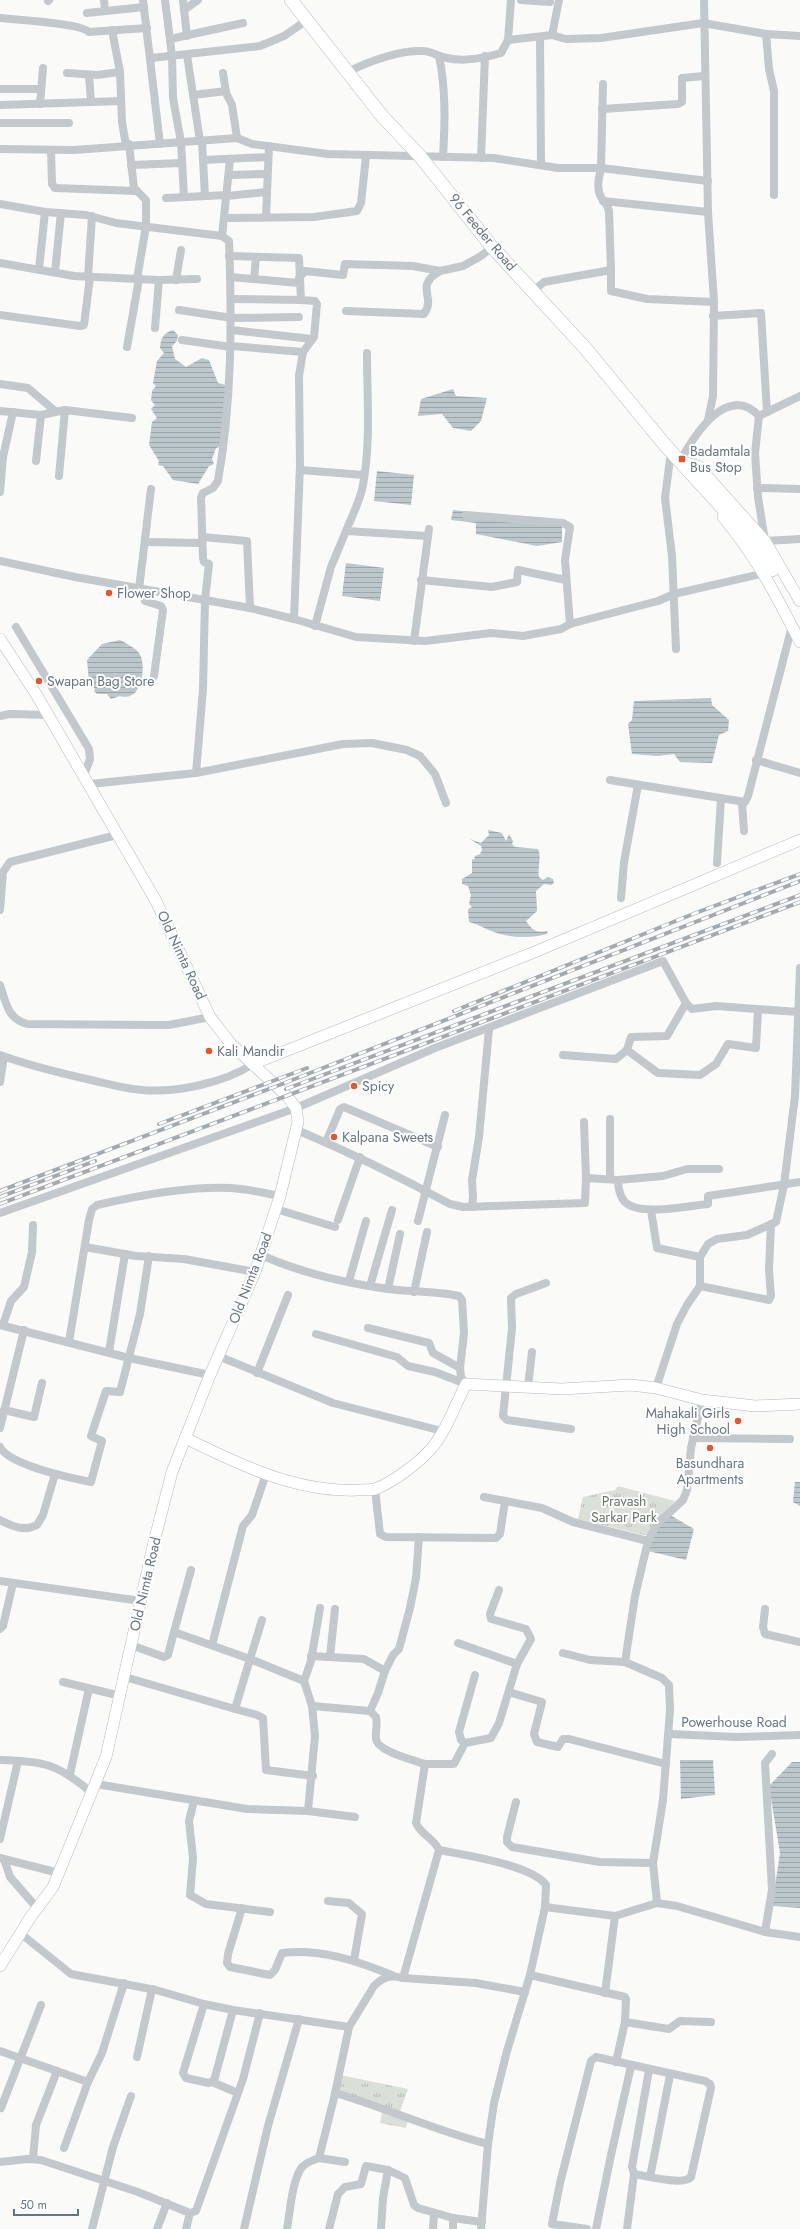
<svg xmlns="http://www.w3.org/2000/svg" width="800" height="2229" font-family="Jost,sans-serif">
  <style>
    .park { fill: url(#park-tufts) }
    .water { fill: url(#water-rules) }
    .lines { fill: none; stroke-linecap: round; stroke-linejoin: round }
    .secondary-casing { stroke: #b3babf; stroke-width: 12 }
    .primary-casing { stroke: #b5babe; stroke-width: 14 }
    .street { stroke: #c3c8cc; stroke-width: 8 }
    .secondary { stroke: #fff; stroke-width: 11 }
    .primary { stroke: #fff; stroke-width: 13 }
    .rail-casing { stroke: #a2aab0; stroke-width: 4 }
    .rail { stroke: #fff; stroke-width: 2.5; stroke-dasharray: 8; stroke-linecap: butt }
    .poi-dot { fill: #e4572e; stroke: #fff; stroke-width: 1.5 }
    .labels { text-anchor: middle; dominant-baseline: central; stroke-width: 4; stroke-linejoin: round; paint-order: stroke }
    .street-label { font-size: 14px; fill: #657683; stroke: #fff }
    .poi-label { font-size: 14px; fill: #657683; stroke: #fff; text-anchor: start }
    .park-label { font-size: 14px; fill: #687a64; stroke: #fff }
  </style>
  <defs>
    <pattern id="park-tufts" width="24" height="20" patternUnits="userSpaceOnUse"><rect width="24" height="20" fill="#dadfd7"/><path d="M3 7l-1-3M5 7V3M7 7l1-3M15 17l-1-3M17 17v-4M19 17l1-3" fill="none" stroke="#b4b9b4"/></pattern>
    <pattern id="water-rules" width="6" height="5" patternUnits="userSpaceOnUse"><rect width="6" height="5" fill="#bbc7cb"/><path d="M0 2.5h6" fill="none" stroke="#9ca6aa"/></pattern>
  </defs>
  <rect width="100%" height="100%" fill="#fafaf8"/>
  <g class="park">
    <polygon points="618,1486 675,1501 656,1521 648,1536 578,1519 583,1497 615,1490"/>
    <polygon points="340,2075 408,2089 400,2111 396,2111 409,2115 406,2128 380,2123 382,2113 335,2093"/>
  </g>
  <g class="water">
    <path d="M 173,330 L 178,335 L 177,341 L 172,346 L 175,359 L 186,367 L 202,358 L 209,360 L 218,383 L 226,385 L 222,446 L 216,448 L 212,459 L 214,464 L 209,466 L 198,484 L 173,480 L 163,466 L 158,465 L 159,461 L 149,445 L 152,422 L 157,418 L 151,409 L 155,405 L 151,400 L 152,391 L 156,386 L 153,383 L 157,361 L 164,353 L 160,348 C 161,338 163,333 173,330 Z"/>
    <polygon points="453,389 456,396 487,398 481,421 471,431 453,428 442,414 418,416 421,399"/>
    <polygon points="377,471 414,475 411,505 374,501"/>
    <polygon points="453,510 562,522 562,542 537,546 476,534 476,523 451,520"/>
    <polygon points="346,563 384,568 380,601 342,596"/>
    <path d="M 120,640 C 124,642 137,649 139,653 C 147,664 143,703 120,696 L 111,699 L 107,694 L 97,694 L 94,691 L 95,689 L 89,682 L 87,660 L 102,644 Z"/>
    <polygon points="711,698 712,705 729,720 728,731 719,735 712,763 680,762 674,754 658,756 632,754 628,724 632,720 634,701"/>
    <path d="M 488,830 L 502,833 L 506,841 L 509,834 L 513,841 L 512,844 L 515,847 L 538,849 C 542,858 537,867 539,877 L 543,880 L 548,877 L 553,879 L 554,882 L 552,885 L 544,884 L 536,891 L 537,911 L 526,921 C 533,931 536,933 548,931 L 547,934 C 530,939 506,938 489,930 C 482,927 477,924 469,922 L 468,909 L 472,907 L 469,904 L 471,895 L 468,886 L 462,884 L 462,879 L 472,873 L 472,859 L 474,860 L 475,856 L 480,854 L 482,850 L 481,846 L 470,839 L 481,843 L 489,835 Z"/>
    <polygon points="795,1482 800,1482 800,1506 793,1502"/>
    <polygon points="665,1512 694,1529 686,1560 648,1551"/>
    <polygon points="680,1760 713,1760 715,1795 681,1799"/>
    <polygon points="792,1762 800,1762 800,1908 772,1906 780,1853 769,1786"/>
  </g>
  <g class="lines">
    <g class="secondary-casing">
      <g id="secondary">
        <polyline points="680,461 698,466 765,541 800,601"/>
        <path d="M 723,517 C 757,558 776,595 800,642"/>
        <polyline points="0,639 36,694 156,901 210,1017 231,1044 287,1096 296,1108 298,1122 280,1196 255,1272 210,1375 172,1472 153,1546 106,1757 53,1887 30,1918 0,1966"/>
        <polyline points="253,1064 537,951 800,840"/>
        <path d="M 185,1438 C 238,1464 297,1493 357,1490 C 362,1490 370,1490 375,1489 C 394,1482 423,1460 435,1444 C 448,1427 456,1403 466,1384 L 562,1389 L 631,1385 L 656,1388 L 702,1400 L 755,1406 L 800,1404"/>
      </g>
    </g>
    <g class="primary-casing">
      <polyline id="primary" points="291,0 382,116 419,155 492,247 586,349 665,445 749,537 772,570"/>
    </g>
    <g class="street">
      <polyline points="104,0 105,11"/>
      <polyline points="143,0 160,144"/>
      <polyline points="165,0 172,56 173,98 181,142 184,197"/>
      <polyline points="183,0 187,36"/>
      <polyline points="521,0 550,2"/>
      <polyline points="704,0 708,212 714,302"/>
      <polyline points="48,1 49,0"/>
      <polyline points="184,10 198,0"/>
      <polyline points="87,13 144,7"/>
      <path d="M 0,18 C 16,20 81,23 89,32 L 147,28"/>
      <polyline points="112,30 120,72 122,122 126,145"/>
      <polyline points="766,34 769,69 774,91 774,195"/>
      <polyline points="552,35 559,0"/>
      <polyline points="540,37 541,165"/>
      <polyline points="170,39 243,23"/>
      <polyline points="508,40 552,35 566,39 601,38 703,23 766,34 800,36"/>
      <polyline points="187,55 200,141"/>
      <path d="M 439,56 C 446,89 445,123 443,157"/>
      <polyline points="151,58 260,46 284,36 307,20"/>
      <path d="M 347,72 C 370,61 398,50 423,51 C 431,51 439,57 447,58 C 463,62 486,58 501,53 L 508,40 L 511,0"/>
      <polyline points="67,73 97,75 120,72"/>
      <polyline points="223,73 226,93 232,105 237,138"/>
      <polyline points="89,75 91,102"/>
      <polyline points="603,84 601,168 708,181"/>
      <polyline points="0,89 40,89"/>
      <polyline points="193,95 226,91"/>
      <polyline points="40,104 43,68"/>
      <polyline points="0,105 121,101"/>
      <polyline points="602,109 678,104 682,102 682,78 704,76"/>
      <polyline points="0,123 69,123"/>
      <polyline points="202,141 205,196"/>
      <polyline points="129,144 134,188 146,200 146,226 137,279"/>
      <path d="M 0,149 L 74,150 L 237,138 L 252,144 L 328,154 L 494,158 L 558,168 L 601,168 C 599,178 596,188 601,197 C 604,203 608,204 609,211 L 611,270"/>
      <polyline points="51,150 52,184 55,188 137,191"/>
      <polyline points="481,158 485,56"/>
      <polyline points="203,160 268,157"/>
      <polyline points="131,165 182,163"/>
      <polyline points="229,175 266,174"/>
      <polyline points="227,196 266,192"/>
      <polyline points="166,198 227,195"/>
      <polyline points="603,201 708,212"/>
      <path d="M 0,204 L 45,212 L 86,215 L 116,223 L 222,236 L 229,241 C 232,322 232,401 218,481 L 213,488 L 203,493 L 201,498 L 203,558 L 204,562 L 209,564 L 205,600 L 203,689 L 196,773"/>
      <polyline points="266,217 269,146"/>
      <polyline points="225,218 314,217 357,211 361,203 366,156"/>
      <polyline points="222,236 230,159"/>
      <polyline points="229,256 299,258 301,300 315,301 317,304 314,337 303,352 299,376 300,465 294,619"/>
      <polyline points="0,263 74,276 159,280 197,279"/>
      <polyline points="39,269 45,212"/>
      <polyline points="55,272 61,213"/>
      <polyline points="88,277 92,216"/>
      <polyline points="230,277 299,283"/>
      <polyline points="299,278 305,271 343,275 345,264 413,266 440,271 463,266 481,256 492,247"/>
      <polyline points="254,279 256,258"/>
      <polyline points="176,280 181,250"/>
      <polyline points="533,291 544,282 611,270 611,291 647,299 714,302 713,396 708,420"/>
      <polyline points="231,299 301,300"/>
      <polyline points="179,310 232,318 299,317"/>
      <path d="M 346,311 L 424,314 C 437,296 413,287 440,271"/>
      <polyline points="0,315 80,326 84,325 90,277"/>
      <polyline points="713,316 761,313 767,412"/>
      <polyline points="155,328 159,280"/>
      <polyline points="232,330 312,339"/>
      <polyline points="182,340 231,347"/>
      <polyline points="231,346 303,352"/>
      <polyline points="127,347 139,279"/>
      <polyline points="0,384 28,388 55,411"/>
      <polyline points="0,411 41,415 36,461"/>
      <polyline points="41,415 65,410 132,418"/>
      <polyline points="759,416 755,453 758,497 765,541 800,539"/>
      <polyline points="671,451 665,498 672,556 676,649"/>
      <path d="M 680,461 C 694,436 727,382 759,416 L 800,396"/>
      <polyline points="300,470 364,475"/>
      <polyline points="59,476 65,410"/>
      <polyline points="757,488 800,489"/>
      <polyline points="151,489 139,589 145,601 161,606 163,610 154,676"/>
      <polyline points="0,492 3,457 13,412"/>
      <polyline points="466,515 563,523 570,527 565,560 570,624"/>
      <path d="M 346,531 C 352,516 360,501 363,485 C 371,442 367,397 367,353"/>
      <polyline points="202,537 247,541 250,608"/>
      <polyline points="146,542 202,543"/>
      <polyline points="0,561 75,577 250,608 294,619 356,637 425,641 491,633 523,636 561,629 570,624 658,601 674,594 765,573"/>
      <polyline points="421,580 492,587 517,582 518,570 566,580"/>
      <polyline points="315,626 331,567 346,531 427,536"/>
      <polyline points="16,627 89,749 90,759 84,775"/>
      <polyline points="414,641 429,529"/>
      <polyline points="0,716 10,714 49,715"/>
      <polyline points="756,760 800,773"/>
      <polyline points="610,780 745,802 748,796 792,626"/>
      <polyline points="90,784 196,773 343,744 372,743 407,750 420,756 435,774 446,803"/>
      <polyline points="742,802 744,831"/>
      <polyline points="717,863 721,799"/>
      <polyline points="621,898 624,862 638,785"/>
      <polyline points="0,910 3,872 10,862 117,835"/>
      <path d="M 0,985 C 6,1003 8,1019 27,1024 L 154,1025 L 169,1025 L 210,1017"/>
      <polyline points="627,1050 631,1037 667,1036 686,1003 692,1009 716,1006 798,1012"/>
      <path d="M 0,1055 C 30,1066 60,1073 91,1080 C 108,1084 125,1089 142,1090 C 176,1093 224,1083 253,1064"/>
      <polyline points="563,1055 616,1059 627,1050 658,1073 700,1075 716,1064 728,1044 756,1048 758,1010"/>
      <polyline points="0,1082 4,1057"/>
      <polyline points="610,1119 610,1179"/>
      <polyline points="584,1122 586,1178"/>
      <path d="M 297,1130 C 349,1152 400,1177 450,1204 L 463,1207 L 585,1203 L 586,1178 L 618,1180 C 618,1187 620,1198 626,1203 C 641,1216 688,1206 708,1204 L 708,1196 L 800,1182"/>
      <polyline points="326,1142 340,1109 344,1107 438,1147"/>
      <polyline points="618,1180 663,1176 687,1169 719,1169"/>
      <polyline points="472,1207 473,1197 472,1180 479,1137 489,1029"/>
      <polyline points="276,1209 335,1227"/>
      <polyline points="651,1210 657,1248 700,1257"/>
      <polyline points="0,1213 296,1108 435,1048 663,961 686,1003"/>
      <polyline points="338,1220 360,1157"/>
      <polyline points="418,1221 445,1115"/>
      <polyline points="85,1247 136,1256 184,1259 255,1272"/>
      <path d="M 261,1255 C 301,1273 345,1283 388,1289 C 411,1292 436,1291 459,1296 L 462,1300 L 464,1333 L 460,1368 L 461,1377 L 466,1384"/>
      <polyline points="349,1281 366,1221"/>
      <polyline points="546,1283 516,1294 511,1298 512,1328 503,1416 507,1420 571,1429"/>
      <polyline points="370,1286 392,1210"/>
      <polyline points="700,1286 769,1300 771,1296 769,1270 771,1224"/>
      <polyline points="388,1289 400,1234"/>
      <polyline points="414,1292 427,1232"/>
      <polyline points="0,1325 129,1358 210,1375"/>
      <polyline points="3,1325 11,1301 24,1287 32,1252 33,1225"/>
      <polyline points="368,1328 429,1343 433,1353 460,1368"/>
      <polyline points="316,1334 397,1357 408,1366 435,1372 466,1384"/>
      <path d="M 69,1342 L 89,1220 L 92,1209 L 97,1205 C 136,1196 192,1186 231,1188 C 248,1189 264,1193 280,1196"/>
      <polyline points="109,1352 125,1254"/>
      <polyline points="218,1356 333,1403 442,1431"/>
      <polyline points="257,1373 288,1295"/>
      <polyline points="528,1387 532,1352"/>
      <polyline points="656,1388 677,1324 687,1305 700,1286 700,1257 708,1244 717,1239 747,1235 776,1222 784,1185 795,1096 800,968"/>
      <polyline points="4,1410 34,1417 42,1383"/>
      <polyline points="0,1428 24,1330"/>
      <polyline points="693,1438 790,1439"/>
      <path d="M 0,1447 C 9,1465 71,1478 91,1482 L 102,1441 L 91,1436 L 106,1391 L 120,1392 L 140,1314 L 149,1256"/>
      <polyline points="375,1489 380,1534 386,1537 496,1538 500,1534 505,1501"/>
      <polyline points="484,1497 542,1508 573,1522 648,1541"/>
      <path d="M 0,1520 C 12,1526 24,1532 37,1525 L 43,1515 L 55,1474"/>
      <polyline points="0,1581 141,1601"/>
      <polyline points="765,1609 763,1627 765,1634 800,1642"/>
      <polyline points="0,1629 3,1626 13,1583"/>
      <polyline points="174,1632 191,1570"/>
      <polyline points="458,1643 517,1664"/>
      <polyline points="131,1645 164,1657 168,1655 174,1632 250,1659 262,1620"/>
      <polyline points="212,1645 243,1526 252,1515 266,1474"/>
      <polyline points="311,1656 364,1659 385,1671 393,1655 399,1649 410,1608 416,1578 419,1537"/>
      <polyline points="330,1657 335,1609"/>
      <polyline points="625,1662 635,1596 648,1541 657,1524 683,1500 687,1490 691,1448 702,1400"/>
      <path d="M 125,1677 L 235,1709 L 250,1659 L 304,1681 L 312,1706 L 370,1711 L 376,1717 C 378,1724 375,1732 376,1739 C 378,1752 414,1760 425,1764"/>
      <polyline points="304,1681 311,1661 320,1608"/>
      <polyline points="63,1682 121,1696"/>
      <polyline points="509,1692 542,1702 534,1734 537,1742 558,1747 563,1739 569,1739 666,1764"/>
      <polyline points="235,1709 257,1715 263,1718 266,1770 313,1776"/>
      <polyline points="370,1711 378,1693 385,1671"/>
      <polyline points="669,1734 737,1737 800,1735"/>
      <polyline points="465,1743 461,1740 459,1732 475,1675"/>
      <path d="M 0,1760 C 44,1761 58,1764 92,1793"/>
      <polyline points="70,1774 88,1693"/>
      <polyline points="96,1784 247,1809 308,1811 355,1817"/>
      <polyline points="194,1801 189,1821 193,1858 190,1895 206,1904 270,1912"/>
      <polyline points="516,1802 507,1837 507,1842 512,1847 600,1862 653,1863"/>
      <polyline points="308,1811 315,1736 312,1706"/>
      <polyline points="0,1839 18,1761"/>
      <path d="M 439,1850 C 464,1855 532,1865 546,1885 L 545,1907"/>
      <polyline points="0,1858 59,1873"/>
      <polyline points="4,1859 10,1877 38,1909"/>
      <polyline points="328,1901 349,1903 362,1914 354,1960"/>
      <polyline points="657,1903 677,1906 765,1932 800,1937"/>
      <path d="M 242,1908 L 228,1954 L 227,1963 L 230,1967 L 270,1975 L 275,1970 L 282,1953 C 320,1948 357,1961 392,1975"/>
      <polyline points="765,1932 772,1890 765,1763 772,1754"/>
      <path d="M 20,1933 L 71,1974 L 156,1990 L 204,2004 L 233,2010 L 349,2027 L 374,1986 C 384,1976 391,1975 403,1978 L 439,1850 C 434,1838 421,1835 416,1823 L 425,1764 L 454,1764 L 465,1743 L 491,1738 L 499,1723 L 517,1664 L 531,1639 L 526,1629 L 491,1619 L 490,1614 L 499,1590"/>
      <polyline points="530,1975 625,1997 626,1999 625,2022 616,2062"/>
      <polyline points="403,1978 476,1983 525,1992"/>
      <polyline points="605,1993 615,1916"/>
      <polyline points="204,2004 183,2073 186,2078 209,2083 214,2081 215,2077 233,2010"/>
      <polyline points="625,2022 669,2029 680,2021 711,2022"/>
      <polyline points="0,2051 88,2082 64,2148"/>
      <polyline points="137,2057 152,1989"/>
      <polyline points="88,2082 102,2053 124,1983"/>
      <polyline points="212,2082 238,2093"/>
      <path d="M 335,2093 C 387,2108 436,2131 488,2144"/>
      <polyline points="1,2108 41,2005"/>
      <polyline points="319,2158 345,2162"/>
      <polyline points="33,2159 36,2125 57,2071"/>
      <polyline points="0,2162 27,2159 41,2160 138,2192 190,2213 196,2211 243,2079 260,2013"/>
      <polyline points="388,2170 405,2178 414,2205 418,2208 453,2218 482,2222"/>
      <polyline points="634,2174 632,2167 649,2070"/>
      <polyline points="650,2177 670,2075"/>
      <polyline points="453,2218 453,2229"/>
      <polyline points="92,2229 113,2147 131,2096"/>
      <polyline points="157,2229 167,2203"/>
      <polyline points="186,2229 190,2213"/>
      <polyline points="244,2229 268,2126 299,2019"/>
      <path d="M 287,2229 C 290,2212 292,2180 302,2167 C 307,2162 313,2160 319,2158 L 334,2098 L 349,2027"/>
      <polyline points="329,2229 338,2194 345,2187 361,2184 366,2166 388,2170 383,2198 381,2229"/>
      <polyline points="433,2229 434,2214"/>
      <polyline points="481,2229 488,2144 494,2103 507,2051 530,1975 545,1907 615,1916 657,1903 653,1863 663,1800 670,1710 669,1685 662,1678 625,1662 590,1660 563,1653"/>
      <path d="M 587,2229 L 552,2224 L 560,2183 L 591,2061 L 596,2057 L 705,2081 L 710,2084 L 711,2088 L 691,2177 C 683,2186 646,2176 634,2174 L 627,2229"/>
      <polyline points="596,2229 611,2155 631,2066"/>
    </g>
    <use href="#secondary" class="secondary"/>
    <use href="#primary" class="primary"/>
    <g class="rail-casing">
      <g id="rail">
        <polyline points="454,1011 693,914 800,874"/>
        <polyline points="286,1089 800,895"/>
        <polyline points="159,1124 307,1068"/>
        <polyline points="0,1191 277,1086 800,881"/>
        <polyline points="0,1197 95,1161"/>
        <polyline points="0,1204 800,902"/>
      </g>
    </g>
    <use href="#rail" class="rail"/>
  </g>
  <g class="poi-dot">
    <rect x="678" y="455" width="8" height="8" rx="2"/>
    <circle cx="109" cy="593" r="4"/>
    <circle cx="39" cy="681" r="4"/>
    <circle cx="209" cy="1051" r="4"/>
    <circle cx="354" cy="1086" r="4"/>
    <circle cx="334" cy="1137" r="4"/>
    <circle cx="738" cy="1421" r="4"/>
    <circle cx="710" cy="1448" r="4"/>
  </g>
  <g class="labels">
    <g class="street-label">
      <text transform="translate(483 232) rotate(50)">96 Feeder Road</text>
      <text transform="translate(182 955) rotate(65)">Old Nimta Road</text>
      <text transform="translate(250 1278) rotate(-69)">Old Nimta Road</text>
      <text transform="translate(145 1584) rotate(-77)">Old Nimta Road</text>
      <text x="734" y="1722">Powerhouse Road</text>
    </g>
    <g class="poi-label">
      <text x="690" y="451">Badamtala<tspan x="690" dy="16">Bus Stop</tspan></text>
      <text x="117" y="593">Flower Shop</text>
      <text x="47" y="681">Swapan Bag Store</text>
      <text x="217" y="1051">Kali Mandir</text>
      <text x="362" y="1086">Spicy</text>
      <text x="342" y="1137">Kalpana Sweets</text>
      <text x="730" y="1413" text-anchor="end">Mahakali Girls<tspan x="730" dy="16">High School</tspan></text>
      <text x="710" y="1463" text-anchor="middle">Basundhara<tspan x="710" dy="16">Apartments</tspan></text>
    </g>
    <g class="park-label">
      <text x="624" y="1501">Pravash<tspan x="624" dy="16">Sarkar Park</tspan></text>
    </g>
  </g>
  <path d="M14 2209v6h64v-6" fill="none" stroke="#657683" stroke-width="2"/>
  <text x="20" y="2209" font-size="12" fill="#657683" stroke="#ffffff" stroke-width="3" paint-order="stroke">50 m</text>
</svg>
